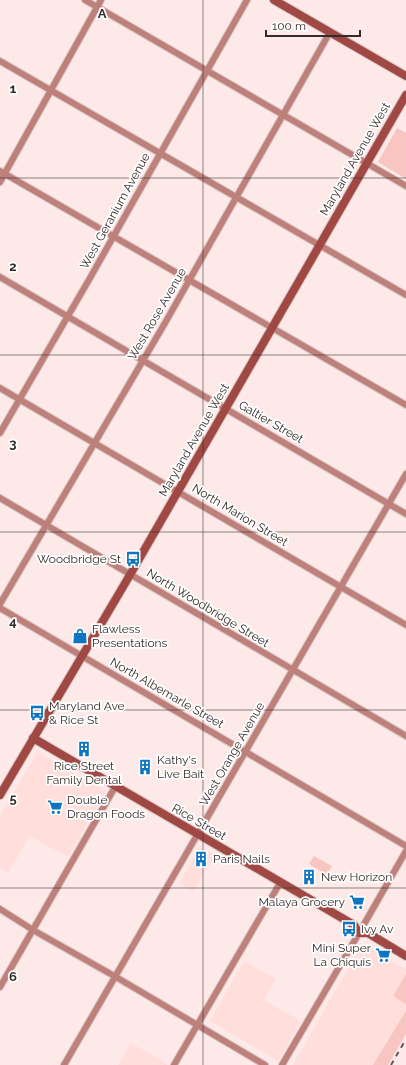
<svg xmlns="http://www.w3.org/2000/svg" width="406" height="1065" font-family="Raleway,sans-serif">
  <style>
    .built { fill: #ffdedb }
    .green { fill: #f9c5c0 }
    .lines { fill: none; stroke-linecap: round; stroke-linejoin: round }
    .street-casing { stroke: #d9c7c5; stroke-width: 8 }
    .secondary-casing { stroke: #d9c7c5; stroke-width: 10 }
    .street { stroke: #be807b; stroke-width: 6 }
    .secondary { stroke: #a04844; stroke-width: 8 }
    .rail { stroke: #645857; stroke-width: 2; stroke-dasharray: 5 5; stroke-linecap: butt }
    .grid { fill: none; stroke: #342b2a; stroke-width: 1; stroke-opacity: 0.55 }
    .labels { text-anchor: middle; dominant-baseline: central; stroke-width: 3.5; stroke-linejoin: round; paint-order: stroke }
    .street-label { font-size: 12px; fill: #342b2a; stroke: #fff }
    .poi-label { font-size: 12px; fill: #342b2a; stroke: #fff; text-anchor: start }
    .grid-label { font-size: 13px; text-anchor: middle; font-weight: bold; fill: #342b2a; stroke: #fff; stroke-width: 3.5; stroke-linejoin: round; paint-order: stroke }
  </style>
  <rect width="100%" height="100%" fill="#fde9e7"/>
  <g class="built">
    <polygon points="37,752 106,791 68,857 30,836 8,873 0,869 0,817"/>
    <polygon points="200,846 215,855 193,892 179,884"/>
    <polygon points="362,944 406,969 406,974 393,996 406,1004 406,1011 373,1065 293,1065"/>
    <polygon points="244,961 276,979 264,1000 301,1021 278,1061 210,1021"/>
    <polygon points="131,1043 167,1064 167,1065 118,1065"/>
  </g>
  <g class="green">
    <polygon points="397,128 406,133 406,179 378,162"/>
    <polygon points="314,856 332,866 327,875 309,864"/>
    <polygon points="406,974 406,1004 393,996"/>
    <polygon points="406,1011 406,1034 388,1065 373,1065"/>
  </g>
  <g class="lines">
    <g class="street-casing">
      <g id="street">
        <polyline points="85,0 406,186"/>
        <polyline points="0,61 406,295"/>
        <polyline points="0,171 406,405"/>
        <polyline points="0,182 101,0"/>
        <polyline points="0,277 406,514"/>
        <polyline points="0,388 406,625"/>
        <polyline points="0,433 90,278 247,0"/>
        <polyline points="0,498 406,736"/>
        <polyline points="0,604 165,323 330,32"/>
        <polyline points="0,608 406,846"/>
        <polyline points="0,909 33,930 116,977 265,1065"/>
        <polyline points="363,926 406,851"/>
        <polyline points="0,987 115,787"/>
        <polyline points="64,1065 406,474"/>
        <polyline points="174,1065 280,883"/>
        <polyline points="282,1065 359,933"/>
      </g>
    </g>
    <g class="secondary-casing">
      <g id="secondary">
        <polyline points="274,0 406,76"/>
        <polyline points="33,738 354,925 359,933 368,933 406,956"/>
        <polyline points="0,795 127,580 406,95"/>
      </g>
    </g>
    <use href="#street" class="street"/>
    <use href="#secondary" class="secondary"/>
    <polyline class="rail" points="391,1065 406,1039"/>
  </g>
  <path class="grid" d="M 203,0 L 203,1065M 0,178 L 406,178M 0,355 L 406,355M 0,532 L 406,532M 0,710 L 406,710M 0,888 L 406,888"/>
  <defs>
    <g id="bus-bare" transform="scale(1.2)"><path d="M-5-6H5V4H4V6H2V4H-2V6H-4V4H-5ZM-3.5-4V0h7V-4ZM-3.5 1.2v1.5H-2V1.2ZM2 1.2v1.5H3.5V1.2Z" fill="#0e75c0" stroke="#fff" stroke-width="2.5" paint-order="stroke"/></g>
    <g id="shop-bare" transform="scale(1.2)"><path d="M-5-2.5h2.3a2.7 3.5 0 0 1 5.4 0H5L5.5 6h-11ZM-1.5-2.5h3a1.5 2.3 0 0 0-3 0Z" fill="#0e75c0" stroke="#fff" stroke-width="2.5" paint-order="stroke"/></g>
    <g id="building-bare" transform="scale(1.2)"><path d="M-4-6H4V6H1V3H-1V6H-4ZM-2.5-4.3h1.7v1.8h-1.7ZM.8-4.3h1.7v1.8H.8ZM-2.5-1h1.7V.8h-1.7ZM.8-1h1.7V.8H.8Z" fill="#0e75c0" stroke="#fff" stroke-width="2.5" paint-order="stroke"/></g>
    <g id="supermarket-bare" transform="scale(1.2)"><path d="M-6-5.5h2.5l.6 2H6L4.5 2H-2.5L-4.4-4H-6ZM-1.5 3.2a1.3 1.3 0 1 0 .1 0ZM3 3.2a1.3 1.3 0 1 0 .1 0Z" fill="#0e75c0" stroke="#fff" stroke-width="2.5" paint-order="stroke"/></g>
  </defs>
  <g fill-rule="evenodd">
    <use href="#bus-bare" x="133" y="559"/>
    <use href="#shop-bare" x="80" y="636"/>
    <use href="#bus-bare" x="37" y="713"/>
    <use href="#building-bare" x="84" y="749"/>
    <use href="#building-bare" x="145" y="767"/>
    <use href="#supermarket-bare" x="55" y="807"/>
    <use href="#building-bare" x="201" y="859"/>
    <use href="#building-bare" x="309" y="877"/>
    <use href="#supermarket-bare" x="357" y="902"/>
    <use href="#bus-bare" x="349" y="929"/>
    <use href="#supermarket-bare" x="383" y="955"/>
  </g>
  <g class="labels">
    <g class="street-label">
      <text transform="translate(355 159) rotate(-60)">Maryland Avenue West</text>
      <text transform="translate(115 211) rotate(-61)">West Geranium Avenue</text>
      <text transform="translate(157 314) rotate(-60)">West Rose Avenue</text>
      <text transform="translate(271 422) rotate(30)">Galtier Street</text>
      <text transform="translate(194 440) rotate(-60)">Maryland Avenue West</text>
      <text transform="translate(240 515) rotate(31)">North Marion Street</text>
      <text transform="translate(208 608) rotate(31)">North Woodbridge Street</text>
      <text transform="translate(167 693) rotate(30)">North Albemarle Street</text>
      <text transform="translate(232 754) rotate(-60)">West Orange Avenue</text>
      <text transform="translate(199 822) rotate(30)">Rice Street</text>
    </g>
    <g class="poi-label">
      <text x="121" y="559" text-anchor="end">Woodbridge St</text>
      <text x="92" y="629">Flawless<tspan x="92" dy="14">Presentations</tspan></text>
      <text x="49" y="706">Maryland Ave<tspan x="49" dy="14">&amp; Rice St</tspan></text>
      <text x="157" y="760">Kathy's<tspan x="157" dy="14">Live Bait</tspan></text>
      <text x="84" y="766" text-anchor="middle">Rice Street<tspan x="84" dy="14">Family Dental</tspan></text>
      <text x="67" y="800">Double<tspan x="67" dy="14">Dragon Foods</tspan></text>
      <text x="213" y="859">Paris Nails</text>
      <text x="321" y="877">New Horizon</text>
      <text x="345" y="902" text-anchor="end">Malaya Grocery</text>
      <text x="361" y="929">Ivy Av</text>
      <text x="371" y="948" text-anchor="end">Mini Super<tspan x="371" dy="14">La Chiquis</tspan></text>
    </g>
  </g>
  <g class="grid-label">
    <text x="102" y="18">A</text>
    <text x="13" y="93">1</text>
    <text x="13" y="271">2</text>
    <text x="13" y="448">3</text>
    <text x="13" y="626">4</text>
    <text x="13" y="803">5</text>
    <text x="13" y="981">6</text>
  </g>
  <path d="M266 30v6h94v-6" fill="none" stroke="#342b2a" stroke-width="2"/>
  <text x="272" y="30" font-size="12" fill="#342b2a" stroke="#ffffff" stroke-width="3" paint-order="stroke">100 m</text>
</svg>
